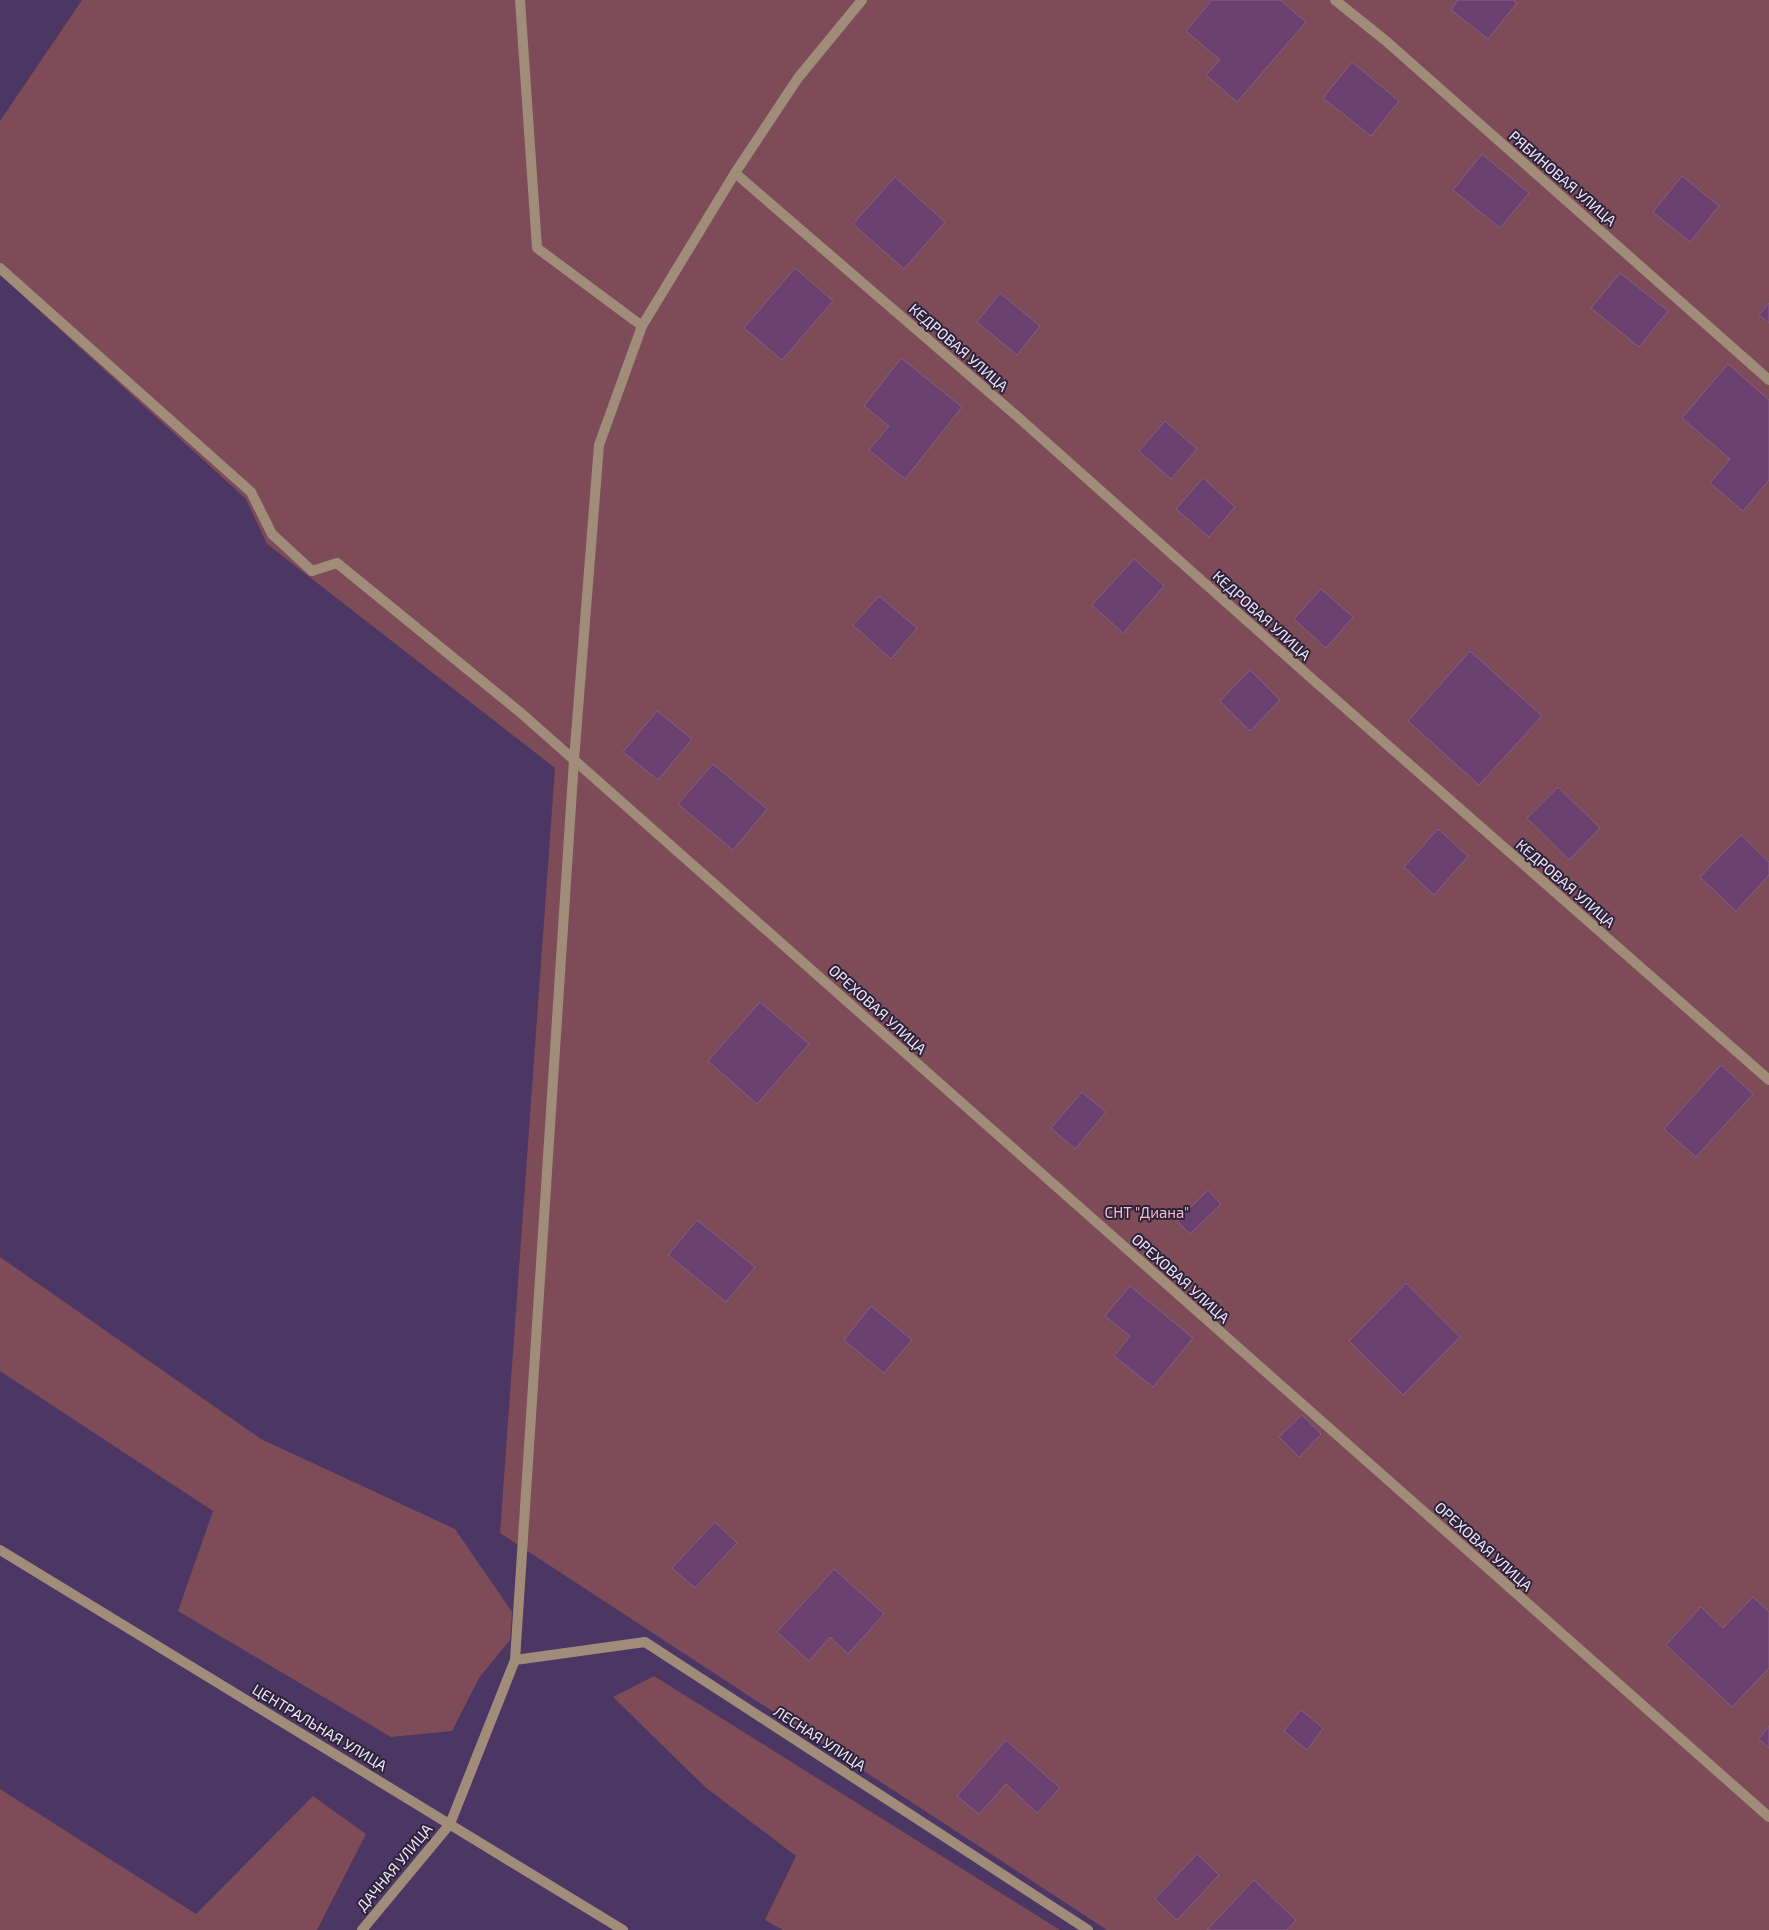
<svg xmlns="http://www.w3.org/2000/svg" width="1769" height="1930" font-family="'Exo 2',sans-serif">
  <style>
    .green { fill: #7e4b58 }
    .building { fill: #6a416e; stroke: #865e89 }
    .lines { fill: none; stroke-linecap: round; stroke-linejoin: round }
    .service { stroke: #a18c7a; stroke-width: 10 }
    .minor { stroke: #a18c7a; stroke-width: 10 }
    .tertiary { stroke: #a18c7a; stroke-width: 10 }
    .labels { text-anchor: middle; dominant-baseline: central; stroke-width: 4; stroke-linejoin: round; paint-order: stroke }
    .street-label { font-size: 15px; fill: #efe5fc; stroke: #2d2338 }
    .park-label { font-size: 15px; fill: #f9bdca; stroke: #2d2338 }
  </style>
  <rect width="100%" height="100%" fill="#4b3664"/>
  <g class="green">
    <polygon points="82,0 1769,0 1769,1930 1107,1930 500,1533 555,768 267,544 246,499 0,275 0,121"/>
    <polygon points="0,1257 261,1439 455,1529 512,1612 510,1640 479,1678 452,1731 391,1737 178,1611 213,1511 0,1371"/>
    <polygon points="654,1676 1060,1930 783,1930 765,1920 796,1856 705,1787 613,1697"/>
    <polygon points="0,1789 196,1914 313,1796 366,1834 317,1930 0,1930"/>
  </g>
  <g class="building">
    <polygon points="1212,0 1280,0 1306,22 1237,102 1206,75 1220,60 1186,31"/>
    <polygon points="1458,0 1513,0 1517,3 1488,39 1451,10"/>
    <polygon points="1352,62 1399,101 1371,136 1323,98"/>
    <polygon points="1482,154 1529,193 1500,228 1453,190"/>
    <polygon points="1682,176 1719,206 1690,242 1653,212"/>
    <polygon points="895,177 945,222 904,269 853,224"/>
    <polygon points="795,268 833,301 782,360 744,328"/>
    <polygon points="1620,273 1668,311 1639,347 1591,308"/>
    <polygon points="1000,293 1040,326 1017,355 977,322"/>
    <polygon points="1769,303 1769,323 1759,315"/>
    <polygon points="901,358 962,407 905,479 869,450 889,426 864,406"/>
    <polygon points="1728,364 1769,400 1769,480 1743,511 1710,483 1730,459 1682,418"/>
    <polygon points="1165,421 1197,449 1171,479 1139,451"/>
    <polygon points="1203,478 1235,507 1209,537 1176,509"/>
    <polygon points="1134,559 1164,586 1123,633 1092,605"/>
    <polygon points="1321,589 1353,617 1326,648 1294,619"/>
    <polygon points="879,596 917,628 891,659 853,625"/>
    <polygon points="1470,651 1542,716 1479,785 1408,721"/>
    <polygon points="1250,670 1280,700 1250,731 1220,701"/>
    <polygon points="657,711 692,739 658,780 623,752"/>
    <polygon points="713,764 767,809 733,850 678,804"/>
    <polygon points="1558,787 1600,828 1569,860 1527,818"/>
    <polygon points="1438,829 1468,856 1434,895 1404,867"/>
    <polygon points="1741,835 1769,862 1769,875 1736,911 1700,877"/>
    <polygon points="760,1002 809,1044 757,1104 708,1061"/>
    <polygon points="1721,1065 1753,1094 1696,1157 1664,1129"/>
    <polygon points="1082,1092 1106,1112 1075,1149 1051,1128"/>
    <polygon points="1208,1190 1221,1204 1190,1234 1177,1221"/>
    <polygon points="697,1220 755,1267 726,1302 668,1255"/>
    <polygon points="1406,1283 1460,1337 1403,1395 1349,1341"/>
    <polygon points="1130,1286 1193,1338 1153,1387 1114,1356 1130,1336 1105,1316"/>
    <polygon points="871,1306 912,1340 884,1373 844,1340"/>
    <polygon points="1302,1415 1321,1434 1299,1457 1279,1437"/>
    <polygon points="715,1522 737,1543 695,1588 672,1568"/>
    <polygon points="834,1569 884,1614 848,1654 830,1637 809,1661 777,1632"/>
    <polygon points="1753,1597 1769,1612 1769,1668 1732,1707 1666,1645 1701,1607 1723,1628"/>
    <polygon points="1301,1710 1323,1728 1307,1750 1284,1731"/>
    <polygon points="1769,1726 1769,1748 1759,1739"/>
    <polygon points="1006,1740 1060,1788 1037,1813 1006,1784 979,1814 957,1796"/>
    <polygon points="1197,1854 1219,1875 1177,1920 1155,1899"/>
    <polygon points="1254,1880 1296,1920 1287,1930 1207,1930"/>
  </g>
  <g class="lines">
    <g class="service">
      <polyline points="520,0 537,248 642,326"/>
      <polyline points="862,0 798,78 735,173 1019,418 1310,677 1769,1080"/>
      <polyline points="1335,0 1386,41 1769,380"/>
      <polyline points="0,268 251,492 272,534 312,571 337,563 521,713 1769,1817"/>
      <polyline points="515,1660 645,1642 1088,1930"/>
    </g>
    <polyline class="minor" points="362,1930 450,1824 515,1660 574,760 599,445 642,326 735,173"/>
    <polyline class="tertiary" points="0,1550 623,1930"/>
  </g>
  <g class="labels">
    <g class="street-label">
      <text transform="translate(1563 178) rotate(41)">РЯБИНОВАЯ УЛИЦА</text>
      <text transform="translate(959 347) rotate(41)">КЕДРОВАЯ УЛИЦА</text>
      <text transform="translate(1262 615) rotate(42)">КЕДРОВАЯ УЛИЦА</text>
      <text transform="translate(1566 883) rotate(41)">КЕДРОВАЯ УЛИЦА</text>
      <text transform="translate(878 1009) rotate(42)">ОРЕХОВАЯ УЛИЦА</text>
      <text transform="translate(1181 1278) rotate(42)">ОРЕХОВАЯ УЛИЦА</text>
      <text transform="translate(1484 1546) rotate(42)">ОРЕХОВАЯ УЛИЦА</text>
      <text transform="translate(320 1727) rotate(31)">ЦЕНТРАЛЬНАЯ УЛИЦА</text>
      <text transform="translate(820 1738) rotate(33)">ЛЕСНАЯ УЛИЦА</text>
      <text transform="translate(394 1867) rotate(-50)">ДАЧНАЯ УЛИЦА</text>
    </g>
    <g class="park-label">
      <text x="1147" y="1212">СНТ "Диана"</text>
    </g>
  </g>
</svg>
